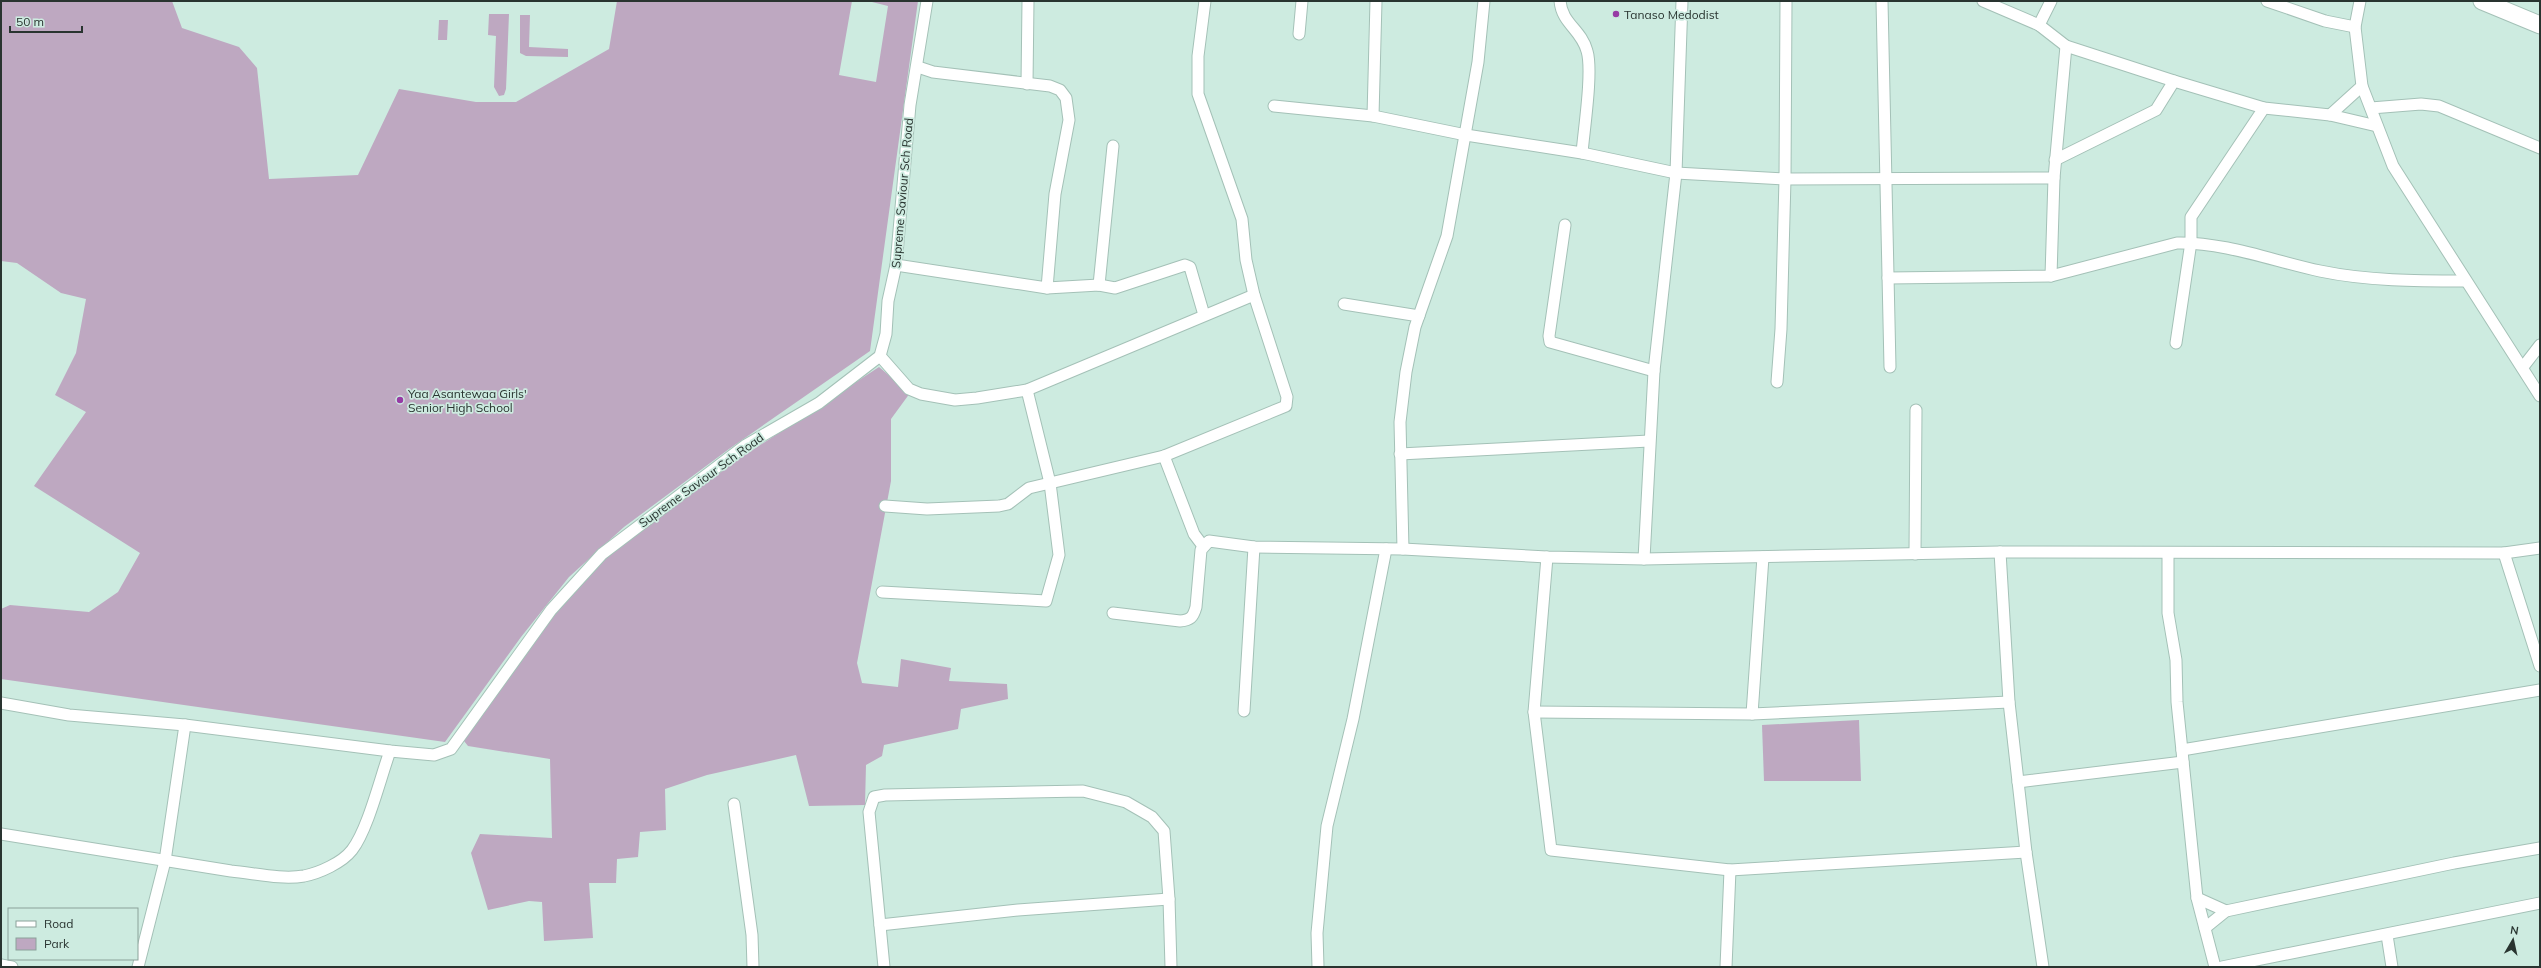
<svg xmlns="http://www.w3.org/2000/svg" width="2541" height="968" font-family="Mulish,sans-serif">
  <style>
    .green { fill: #bea8c1 }
    .lines { fill: none; stroke-linecap: round; stroke-linejoin: round }
    .street-casing { stroke: #a4c1b7; stroke-width: 13 }
    .primary-casing { stroke: #a4c1b7; stroke-width: 19 }
    .street { stroke: #fff; stroke-width: 11 }
    .primary { stroke: #fff; stroke-width: 17 }
    .poi-dot { fill: #973ba5; stroke: #cdebe0; stroke-width: 1.5 }
    .labels { text-anchor: middle; dominant-baseline: central; stroke-width: 3.5; stroke-linejoin: round; paint-order: stroke }
    .poi-label { font-size: 12px; fill: #293430; stroke: #cdebe0; text-anchor: start }
    .street-label { font-size: 12px; fill: #293430; stroke: #cdebe0 }
  </style>
  <rect width="100%" height="100%" fill="#cdebe0"/>
  <g class="green">
    <polygon points="1,1 172,1 182,28 239,47 257,68 269,179 358,175 399,89 476,102 516,102 609,49 617,1 852,1 839,75 876,82 888,6 868,1 918,1 870,351 729,449 624,527 569,577 521,637 445,742 1,679 1,609 10,605 89,612 118,592 140,553 34,486 86,412 55,395 76,353 86,299 61,293 17,263 1,261"/>
    <polygon points="489,14 509,14 506,89 504,95 499,96 494,87 496,36 488,35"/>
    <polygon points="520,15 530,15 529,47 568,49 568,57 526,56 520,53"/>
    <polygon points="439,20 448,20 447,40 438,40"/>
    <polygon points="879,367 910,393 891,419 891,481 857,663 862,683 898,687 901,659 951,668 949,681 1007,684 1008,699 961,709 958,729 884,745 882,756 866,765 865,805 809,806 796,755 707,775 665,789 666,830 640,832 638,857 617,859 616,883 589,883 593,938 544,941 542,902 529,901 488,910 471,853 480,834 552,838 550,759 468,746 464,741 535,638 573,591 604,559 733,463"/>
    <polygon points="1859,720 1861,781 1764,781 1762,725"/>
  </g>
  <g class="lines">
    <g class="street-casing">
      <g id="street">
        <path d="M 1560,1 C 1562,24 1581,29 1587,51 C 1593,71 1584,129 1582,153"/>
        <polyline points="1882,1 1890,367"/>
        <polyline points="1983,1 2039,25 2066,46 2174,81 2264,108 2330,115 2377,126"/>
        <polyline points="2267,1 2325,21 2355,27"/>
        <polyline points="2360,1 2355,27 2362,86 2393,166 2540,396"/>
        <polyline points="2039,25 2051,1"/>
        <polyline points="1299,34 1302,1"/>
        <polyline points="918,67 933,72 1050,86 1060,90 1066,98 1069,120 1055,194 1047,288"/>
        <polyline points="1027,84 1028,1"/>
        <polyline points="1274,106 1373,116 1466,135 1582,153 1676,173 1785,179 2054,178"/>
        <polyline points="2371,108 2421,104 2439,106 2540,148"/>
        <polyline points="2330,115 2362,86"/>
        <polyline points="1373,116 1376,1"/>
        <polyline points="2055,160 2156,110 2174,81"/>
        <polyline points="1565,225 1549,336 1550,342 1654,371"/>
        <polyline points="896,265 1047,288 1099,285 1115,288 1185,265 1190,267 1204,315"/>
        <polyline points="2051,276 2054,178 2066,46"/>
        <path d="M 1888,278 L 2051,276 L 2177,243 C 2225,242 2273,261 2320,271 C 2368,281 2417,281 2465,281"/>
        <polyline points="1099,285 1113,146"/>
        <polyline points="1344,304 1419,316"/>
        <polyline points="2176,343 2191,242 2191,217 2264,108"/>
        <polyline points="880,356 909,389 921,394 955,400 977,398 1027,390 1254,295"/>
        <polyline points="2523,367 2540,345"/>
        <polyline points="1777,382 1781,329 1785,179 1786,1"/>
        <polyline points="1400,454 1649,441"/>
        <polyline points="1164,456 1194,534 1203,546"/>
        <polyline points="885,506 927,509 999,506 1008,504 1029,488 1164,456 1286,406 1287,397 1254,295 1246,260 1242,219 1198,94 1198,56 1205,1"/>
        <polyline points="1403,549 1400,422 1406,372 1415,327 1447,236 1478,62 1484,1"/>
        <polyline points="2000,552 2009,702 2026,852 2043,967"/>
        <polyline points="2168,553 2168,613 2176,660 2177,702 2197,898 2215,967"/>
        <polyline points="2504,553 2540,666"/>
        <polyline points="1915,554 1916,410"/>
        <polyline points="1547,557 1534,712 1551,850 1730,870 2026,852"/>
        <polyline points="1644,559 1654,371 1676,173 1682,1"/>
        <polyline points="882,592 1046,601 1059,555 1050,483 1027,390"/>
        <path d="M 1113,613 L 1180,621 C 1190,620 1193,618 1196,607 L 1201,550 L 1209,541 L 1254,547 L 1403,549 L 1547,557 L 1644,559 L 2000,552 L 2504,553 L 2540,548"/>
        <polyline points="1,703 69,715 185,725 390,751 434,755 451,749 551,610 602,554 746,445 819,403 880,356 886,334 888,301 896,265 910,105 927,1"/>
        <polyline points="1244,711 1254,547"/>
        <polyline points="1534,712 1752,714 2009,702"/>
        <polyline points="1752,714 1763,557"/>
        <polyline points="2182,750 2540,690"/>
        <polyline points="2018,782 2183,762"/>
        <polyline points="734,804 752,935 753,967"/>
        <path d="M 1,834 L 231,871 C 254,873 281,880 304,876 C 319,873 342,863 352,850 C 368,829 380,779 390,751"/>
        <polyline points="2197,898 2226,911"/>
        <polyline points="880,925 1018,910 1169,899"/>
        <polyline points="2205,928 2226,911 2454,863 2540,848"/>
        <polyline points="2387,935 2392,967"/>
        <polyline points="1,965 12,967"/>
        <polyline points="138,967 165,861 185,725"/>
        <polyline points="884,967 869,812 874,797 885,795 1083,791 1126,802 1152,817 1164,831 1169,899 1171,967"/>
        <polyline points="1318,967 1317,933 1327,826 1353,719 1386,549"/>
        <polyline points="1726,967 1730,870"/>
        <polyline points="2222,967 2540,903"/>
      </g>
    </g>
    <g class="primary-casing">
      <polyline id="primary" points="2482,1 2540,25"/>
    </g>
    <use href="#street" class="street"/>
    <use href="#primary" class="primary"/>
  </g>
  <g class="poi-dot">
    <circle cx="1616" cy="14" r="4"/>
    <circle cx="400" cy="400" r="4"/>
  </g>
  <g class="labels">
    <g class="poi-label">
      <text x="1624" y="14">Tanaso Medodist</text>
      <text x="408" y="393">Yaa Asantewaa Girls'<tspan x="408" dy="14">Senior High School</tspan></text>
    </g>
    <g class="street-label">
      <text transform="translate(902 193) rotate(-85)">Supreme Saviour Sch Road</text>
      <text transform="translate(701 480) rotate(-36)">Supreme Saviour Sch Road</text>
    </g>
  </g>
  <rect width="2541" height="968" fill="none" stroke="#293430" stroke-width="4"/>
  <rect x="8" y="908" width="130" height="52" fill="#cdebe0" stroke="#8ba29a"/>
  <rect x="16" y="921" width="20" height="6" fill="#ffffff" stroke="#8ba29a"/>
  <text x="44" y="928" font-size="12" fill="#293430">Road</text>
  <rect x="16" y="938" width="20" height="12" fill="#bea8c1" stroke="#8ba29a"/>
  <text x="44" y="948" font-size="12" fill="#293430">Park</text>
  <g transform="translate(2513 940) rotate(9)" stroke="#cdebe0" stroke-width="3" paint-order="stroke">
  <path d="M0-3L7 15L0 10L-7 15Z" fill="#293430"/>
  <text y="-6" font-size="11" font-weight="bold" text-anchor="middle" fill="#293430">N</text>
  </g>
  <path d="M10 26v6h72v-6" fill="none" stroke="#293430" stroke-width="2"/>
  <text x="16" y="26" font-size="12" fill="#293430" stroke="#cdebe0" stroke-width="3" paint-order="stroke">50 m</text>
</svg>
